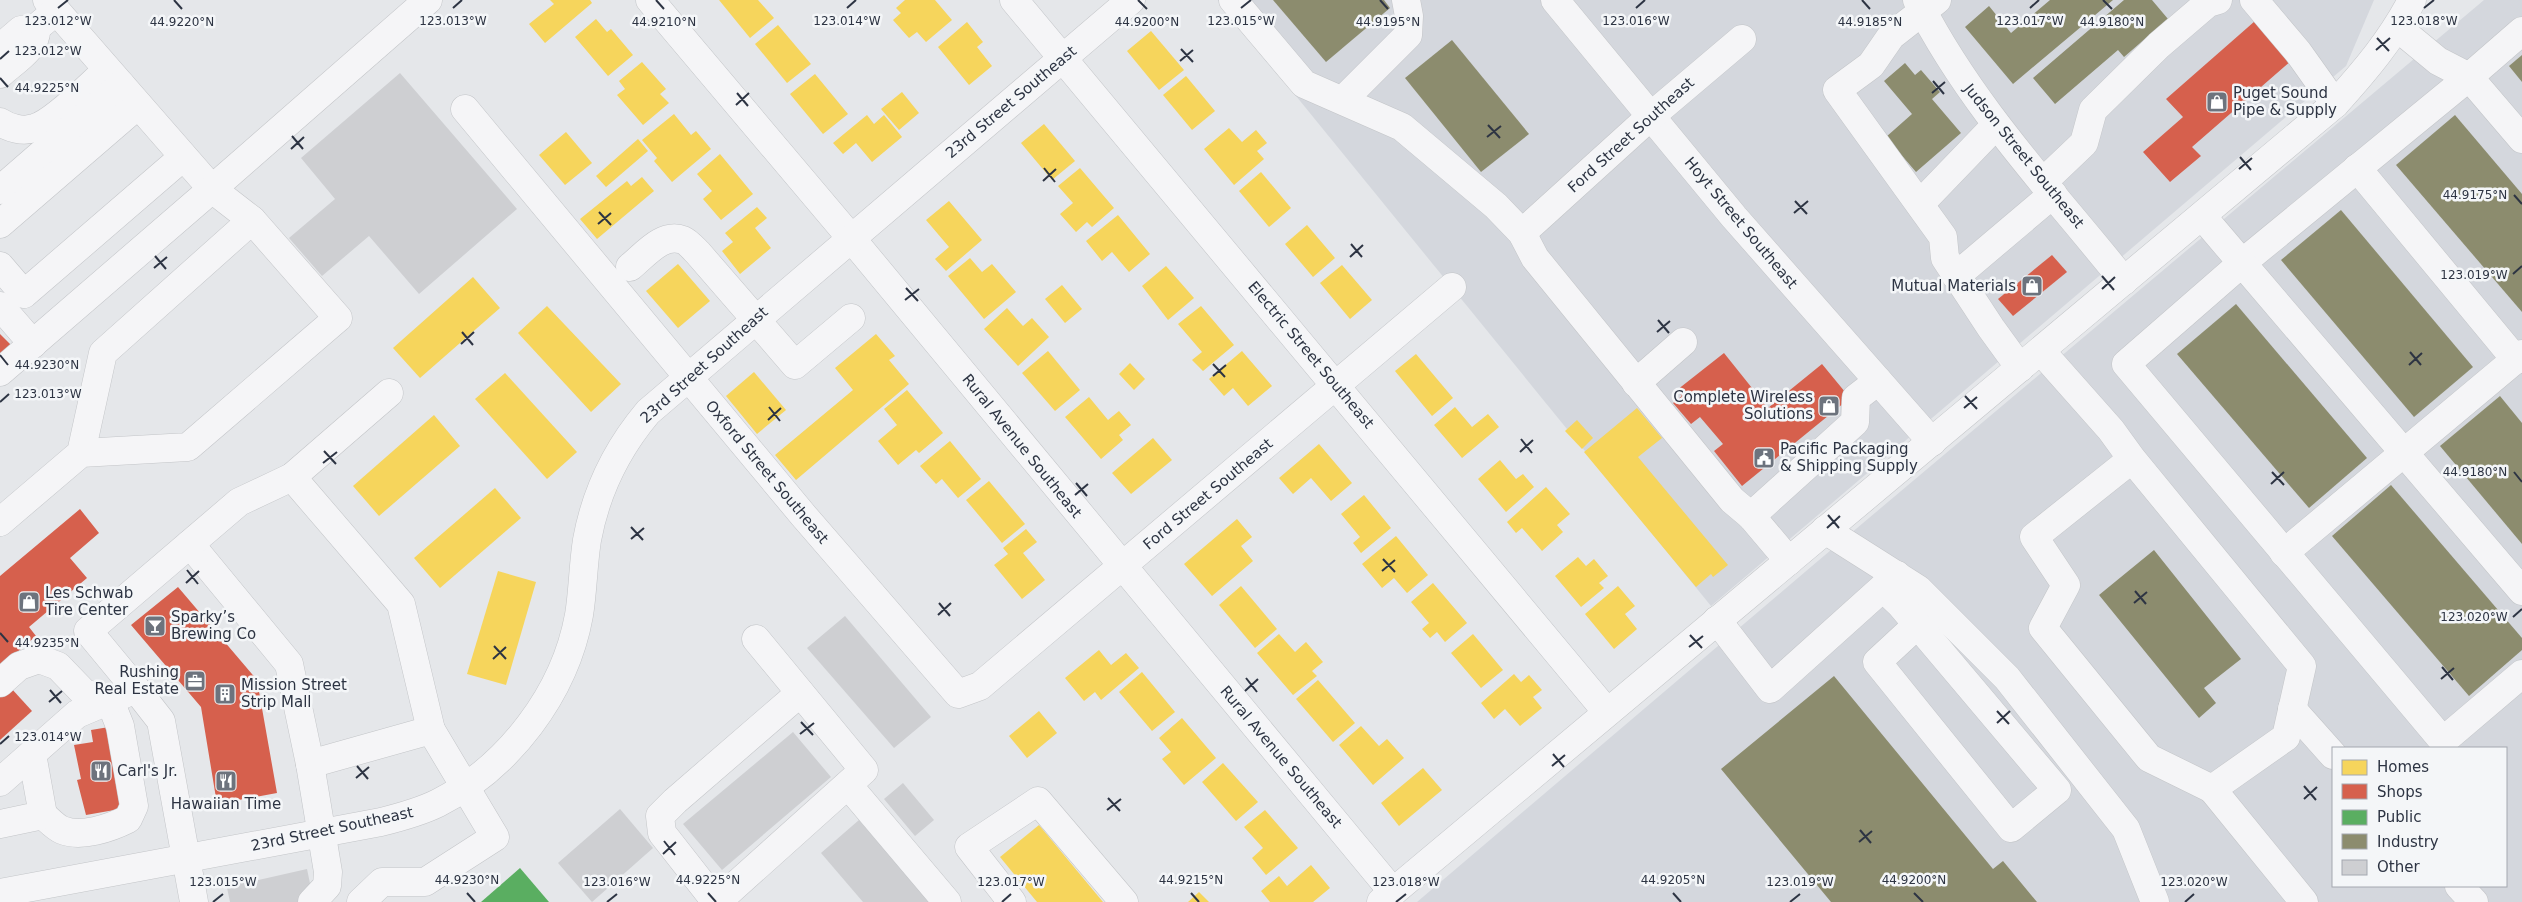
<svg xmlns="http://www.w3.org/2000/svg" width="2522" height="902" font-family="'DejaVu Sans',sans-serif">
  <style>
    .built { fill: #d4d7dd; fill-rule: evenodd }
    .homes { fill: #f6d55c }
    .shops { fill: #d6604d }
    .public { fill: #5aae61 }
    .industry { fill: #8c8c6e }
    .building { fill: #cecfd2 }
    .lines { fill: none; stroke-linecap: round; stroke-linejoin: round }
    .minor-casing { stroke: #c3c5c8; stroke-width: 29 }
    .minor { stroke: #f5f5f7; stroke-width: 28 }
    .ticks { fill: none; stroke: #2d3443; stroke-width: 2 }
    .labels { text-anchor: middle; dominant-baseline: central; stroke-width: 5; stroke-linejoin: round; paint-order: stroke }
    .poi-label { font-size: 15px; fill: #2d3443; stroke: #f4f6f8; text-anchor: start }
    .street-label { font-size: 15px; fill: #2d3443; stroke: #f4f6f8 }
    .ticks-label { font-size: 12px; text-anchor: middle; fill: #2d3443; stroke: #f4f6f8; stroke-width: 5; stroke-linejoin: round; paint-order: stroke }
  </style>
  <rect width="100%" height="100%" fill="#e5e7ea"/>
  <g class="built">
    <polygon points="1218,0 2374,0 2346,66 1711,606"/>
    <path d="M 2484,0 L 2522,0 L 2522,902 L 1417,902 L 1812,566 ZM 2333,748 L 2506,748 L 2506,886 L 2333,886 Z"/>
  </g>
  <g class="homes">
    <polygon points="550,0 590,0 592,3 545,43 529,24 554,4"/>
    <polygon points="719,0 758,0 774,18 750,38"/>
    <polygon points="905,0 935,0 952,20 926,42 917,32 909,38 893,20 901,13 896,8"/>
    <polygon points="596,19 607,32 611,29 633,55 608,76 575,37"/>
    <polygon points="967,22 983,42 977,47 992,66 969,85 938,47"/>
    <polygon points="778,25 811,64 787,83 755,44"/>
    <polygon points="1151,31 1184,70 1159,90 1127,51"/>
    <polygon points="642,62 666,89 660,94 669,103 643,125 617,95 625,89 619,81"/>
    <polygon points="815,74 848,114 823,134 790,94"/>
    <polygon points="1186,76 1215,111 1192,130 1163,95"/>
    <polygon points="902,92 919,113 899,130 881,109"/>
    <polygon points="674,114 691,135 696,131 711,149 672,182 654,161 657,158 642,140"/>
    <polygon points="867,115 874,124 884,115 902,137 872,162 856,143 843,154 833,143"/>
    <polygon points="1044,124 1075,161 1052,180 1021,143"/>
    <polygon points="1229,128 1242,142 1256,130 1267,143 1257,151 1264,159 1234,185 1204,149"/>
    <polygon points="566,132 592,163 565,185 539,155"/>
    <polygon points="638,139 648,151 606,187 596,176"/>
    <polygon points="720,154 753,194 721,220 703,199 712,191 697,174"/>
    <polygon points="1080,168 1114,208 1092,227 1087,222 1076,232 1060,214 1073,203 1058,186"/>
    <polygon points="1261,172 1291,208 1269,227 1239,191"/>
    <polygon points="642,177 654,191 597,239 580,219 627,181 631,186"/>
    <polygon points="949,201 982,240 946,271 935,259 949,247 926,220"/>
    <polygon points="757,207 767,218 755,228 771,248 740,274 722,251 733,242 725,233"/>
    <polygon points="1118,215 1150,254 1129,272 1112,252 1102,261 1086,241"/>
    <polygon points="1307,225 1335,258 1313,277 1285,244"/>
    <polygon points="970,258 982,272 992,264 1016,292 984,319 948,276"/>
    <polygon points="678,264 710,301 678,328 646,291"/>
    <polygon points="1342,265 1372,300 1350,319 1320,283"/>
    <polygon points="1166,266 1194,298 1168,320 1142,286"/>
    <polygon points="473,277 500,308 420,378 393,348"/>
    <polygon points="1062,285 1082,309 1065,323 1045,299"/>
    <polygon points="547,306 621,384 591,412 518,333"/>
    <polygon points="1201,306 1234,345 1203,371 1192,360 1202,352 1178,324"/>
    <polygon points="1007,308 1023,326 1032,318 1049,337 1018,366 984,329"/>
    <polygon points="876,334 895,356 889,360 909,384 796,480 775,455 853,390 835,368"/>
    <polygon points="1048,351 1080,390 1055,411 1022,373"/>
    <polygon points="1242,351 1272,386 1248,406 1233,388 1224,396 1209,379"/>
    <polygon points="1416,354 1453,398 1432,416 1395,371"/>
    <polygon points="1130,363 1145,379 1134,390 1119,374"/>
    <polygon points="754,372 786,410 757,434 726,396"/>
    <polygon points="505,373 577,452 547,479 475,399"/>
    <polygon points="907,390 943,433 919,453 916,450 898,465 878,441 897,425 884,409"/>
    <polygon points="1089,397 1108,420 1119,411 1131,425 1119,435 1123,440 1101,459 1065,417"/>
    <polygon points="1455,407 1472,427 1488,414 1499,427 1462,458 1434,425"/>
    <polygon points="1637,408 1662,438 1638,457 1728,565 1713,577 1711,574 1696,587 1584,452"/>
    <polygon points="434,415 460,446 379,516 353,486"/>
    <polygon points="1577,420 1593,438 1582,449 1565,431"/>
    <polygon points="1153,438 1172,460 1131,494 1112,473"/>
    <polygon points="950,441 981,479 958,498 942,479 936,484 920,466"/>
    <polygon points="1319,444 1352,483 1331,501 1311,478 1293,494 1279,478"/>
    <polygon points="1500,460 1516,479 1523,474 1534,487 1506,512 1478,479"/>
    <polygon points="989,481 1025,524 1002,543 966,500"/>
    <polygon points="1546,487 1570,514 1557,525 1563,532 1542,551 1522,528 1516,533 1507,522"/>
    <polygon points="495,488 521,518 440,588 414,558"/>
    <polygon points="1364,495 1391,528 1361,553 1353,543 1360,537 1341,514"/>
    <polygon points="1237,519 1252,537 1241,546 1253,561 1212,596 1184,564"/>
    <polygon points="1026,529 1037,542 1023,553 1045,580 1022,599 994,565 1008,554 1003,548"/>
    <polygon points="1396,536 1428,575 1407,593 1394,578 1382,588 1362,564"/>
    <polygon points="1578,557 1586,566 1594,559 1608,576 1599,583 1604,588 1581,607 1555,576"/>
    <polygon points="498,571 536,582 506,685 467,674"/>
    <polygon points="1433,583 1467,623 1445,642 1437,632 1430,638 1422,629 1429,623 1411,602"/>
    <polygon points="1241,586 1277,629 1255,648 1219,605"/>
    <polygon points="1618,586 1635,606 1625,614 1637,629 1614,649 1585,614"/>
    <polygon points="1279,634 1295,652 1306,642 1323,662 1312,671 1317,676 1293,695 1257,653"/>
    <polygon points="1473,634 1503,670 1481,688 1451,653"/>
    <polygon points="1099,650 1111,665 1126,653 1139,668 1101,700 1095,692 1084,701 1065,678"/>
    <polygon points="1142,672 1175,712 1152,731 1119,692"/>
    <polygon points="1514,674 1521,682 1529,675 1542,690 1533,697 1542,708 1520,726 1505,709 1494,719 1481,703"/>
    <polygon points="1318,680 1355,723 1333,742 1296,699"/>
    <polygon points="1039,711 1057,733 1027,758 1009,736"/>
    <polygon points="1182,718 1216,758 1184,785 1162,759 1171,752 1159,738"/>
    <polygon points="1361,726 1379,746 1387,739 1404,758 1373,785 1339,745"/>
    <polygon points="1223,763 1258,802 1236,821 1202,782"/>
    <polygon points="1423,768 1442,790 1399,826 1381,803"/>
    <polygon points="1265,810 1298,848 1266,875 1252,858 1263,848 1244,827"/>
    <polygon points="1039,825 1103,902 1037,902 1000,857"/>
    <polygon points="1311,865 1330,888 1313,902 1270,902 1261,891 1279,876 1287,886"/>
    <polygon points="1199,892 1209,902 1188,902"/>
  </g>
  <g class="shops">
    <polygon points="2255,21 2291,61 2192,147 2201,156 2170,182 2143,152 2183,117 2166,99"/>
    <polygon points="2052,255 2067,272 2013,316 1998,299"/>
    <polygon points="0,334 11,345 0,355"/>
    <polygon points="1724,353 1768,408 1822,364 1850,398 1742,486 1714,451 1723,444 1700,417 1691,424 1673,403 1682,396 1677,390"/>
    <polygon points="80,509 99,533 70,558 87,578 29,627 36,636 0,667 0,576"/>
    <polygon points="178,587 257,680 277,793 217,804 201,707 131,625"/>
    <polygon points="11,688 32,711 0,740 0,697"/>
    <polygon points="109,727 126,808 86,815 77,780 81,779 74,745 93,742 91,730"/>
  </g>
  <polygon class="public" points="520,868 549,902 481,902"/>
  <g class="industry">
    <polygon points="1273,0 1384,0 1390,8 1326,62"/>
    <polygon points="2050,0 2113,0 2013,84 1965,27 1989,6 2011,33"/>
    <polygon points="2124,0 2152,0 2168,19 2124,57 2118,50 2055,104 2033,78"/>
    <polygon points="1452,40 1529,134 1481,172 1405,78"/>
    <polygon points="2522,55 2522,82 2509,66"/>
    <polygon points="1905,63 1915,75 1921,70 1940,92 1932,99 1961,133 1916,172 1886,137 1912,114 1884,81"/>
    <polygon points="2455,115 2522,194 2522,312 2396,165"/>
    <polygon points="2341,210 2473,367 2414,417 2281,260"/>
    <polygon points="2236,304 2367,458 2309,508 2177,354"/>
    <polygon points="2500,396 2522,423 2522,544 2440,446"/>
    <polygon points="2391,485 2522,638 2522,650 2469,696 2332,536"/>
    <polygon points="2154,550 2241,659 2204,688 2216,703 2199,718 2099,595"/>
    <polygon points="1834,676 1993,869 2003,861 2037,902 1831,902 1721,769"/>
  </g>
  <g class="building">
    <polygon points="400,73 517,209 419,294 369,236 322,276 289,238 335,199 301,158"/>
    <polygon points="845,616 931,717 894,748 807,648"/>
    <polygon points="793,732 831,777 722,870 683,824"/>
    <polygon points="903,783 934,820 915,836 884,799"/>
    <polygon points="620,809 653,848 592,902 558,863"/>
    <polygon points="859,820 929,902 863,902 821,853"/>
    <polygon points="307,869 312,893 302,902 230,902 226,883 253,877 254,881"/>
  </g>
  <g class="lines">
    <g class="minor-casing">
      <g id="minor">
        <polyline points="47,0 212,189 428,0"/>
        <polyline points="650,0 851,238 1393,892"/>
        <polyline points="1014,0 1607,712"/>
        <polyline points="1233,0 1304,84 1402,127 1496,206 1522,233 1535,258 1732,500 1751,516 1789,561"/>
        <polyline points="1555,0 1734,217 1932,442"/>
        <path d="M 1917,0 C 1970,105 2051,190 2124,281"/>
        <polyline points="1937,0 1891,36 1871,65 1837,90 1943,237 1945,258 1991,328 2020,368"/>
        <polyline points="2254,0 2298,52 2335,104"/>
        <polyline points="2522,31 2469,77 2522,139"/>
        <polyline points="0,48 21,30 36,28 56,11"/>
        <path d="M 0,74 C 14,61 38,48 36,28"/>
        <polyline points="1343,100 1408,35 1409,16 1406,0"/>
        <polyline points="465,109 803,515 958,694 980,686 1452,287"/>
        <path d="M 0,122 C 9,128 23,132 34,128 C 54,123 90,85 107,70"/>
        <polyline points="2357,168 2516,360"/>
        <polyline points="2043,182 2084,143 2093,110 2159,45 2208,3 2218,0"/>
        <polyline points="0,190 121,85"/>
        <polyline points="1920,204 1996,125"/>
        <polyline points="2202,216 2242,263 2469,77 2438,61 2398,28"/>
        <polyline points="0,224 138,105"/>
        <polyline points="1522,233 1651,116 1742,39"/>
        <polyline points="0,266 24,294 183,157"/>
        <path d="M 630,267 C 644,256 662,232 683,240 C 688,242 694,249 698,253 L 795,365 L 851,318"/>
        <polyline points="1956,276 2053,194"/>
        <polyline points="0,306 33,344"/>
        <polyline points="2041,351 2111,430 2132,459 2302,666 2286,737 2212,789 2149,758 2043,628 2066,585 2034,537 2132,459"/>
        <polyline points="0,372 212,189 252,220"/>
        <polyline points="1636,383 1683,342"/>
        <polyline points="292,477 389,393"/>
        <polyline points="1751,516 1855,422 1856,398 1878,381"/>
        <polyline points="0,522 81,453 103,353 252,220 338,318 188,447 81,453"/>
        <polyline points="1825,530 1918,589 2007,678 2126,829 2155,902"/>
        <polyline points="190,544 289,664 310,764 328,872 327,886 312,902"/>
        <polyline points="2284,553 2522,354"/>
        <polyline points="1883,588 1900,604 2057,790 2011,828 1877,662 1917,625"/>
        <polyline points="2522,591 2242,263 2126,364 2443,741 2522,674"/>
        <polyline points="1717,620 1770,689 1897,575"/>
        <path d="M 0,683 L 19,666 L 39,659 L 58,666 L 84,693 L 110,701 L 120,726 L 134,806 L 128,819 C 110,828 81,838 62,830 C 55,827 49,820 43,815"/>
        <polyline points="136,689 88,631 239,502 292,477 401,604 431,730 495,837 425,882 382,882 361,902"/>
        <polyline points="2292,709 2333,755"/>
        <polyline points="310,764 431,730"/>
        <polyline points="0,782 77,714 136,689 161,721 194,902"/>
        <polyline points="848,785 947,902"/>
        <polyline points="2212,789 2304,902"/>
        <polyline points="0,824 43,815 32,754"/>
        <polyline points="2459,886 2474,902"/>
        <path d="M 0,893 L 381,822 C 401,817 420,812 438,803 C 509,767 565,693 579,615 C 583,591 583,565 587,540 C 596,491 616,450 648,412 L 1131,0"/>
        <polyline points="716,902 662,833 660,816 675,801 800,693"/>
        <polyline points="717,902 864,770 756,639"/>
        <polyline points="1012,902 969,847 1038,801 1124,902"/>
        <path d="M 1381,902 L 2335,104 C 2365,71 2392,39 2412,0"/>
      </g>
    </g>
    <use href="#minor" class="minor"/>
  </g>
  <path class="ticks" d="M 174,0 L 182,9M 656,0 L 664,9M 1138,0 L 1147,9M 1380,0 L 1388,9M 1862,0 L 1870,9M 2103,0 L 2112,9M 58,8 L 68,0M 453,8 L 462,0M 847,8 L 856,0M 1241,8 L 1251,0M 1636,8 L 1645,0M 2030,8 L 2039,0M 2424,8 L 2434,0M 2377,38 L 2389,51M 1181,49 L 1193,62M 2376,50 L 2390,38M 0,59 L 9,51M 1180,61 L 1193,50M 0,78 L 8,87M 1933,81 L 1944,94M 737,93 L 748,106M 1932,93 L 1945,82M 736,105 L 749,93M 1488,125 L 1500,138M 292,136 L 303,149M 1487,137 L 1501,126M 291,149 L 304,137M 2240,157 L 2251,170M 1044,168 L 1055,182M 2239,169 L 2252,158M 1043,181 L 1056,169M 2514,195 L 2522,204M 1795,201 L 1807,214M 599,212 L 611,225M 1794,213 L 1808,201M 598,224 L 611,213M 1351,244 L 1362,257M 155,256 L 166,269M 1350,257 L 1363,245M 154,268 L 167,257M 2513,274 L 2522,266M 2102,276 L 2114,290M 906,288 L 918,301M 2102,289 L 2115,277M 905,300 L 919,289M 1658,320 L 1669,333M 462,332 L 473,345M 1657,332 L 1670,321M 461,344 L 474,332M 2410,352 L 2421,365M 0,355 L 8,365M 1213,364 L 1225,377M 2409,365 L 2422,353M 1213,376 L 1226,365M 1965,396 L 1977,409M 0,402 L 9,394M 769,407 L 780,421M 1964,408 L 1977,397M 768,420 L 781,408M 1521,439 L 1532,453M 324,451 L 336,464M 1520,452 L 1533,440M 323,463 L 337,452M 2272,472 L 2284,485M 2514,472 L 2522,482M 1076,483 L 1087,496M 2271,484 L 2284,472M 1075,495 L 1088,484M 1828,515 L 1839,528M 631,527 L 643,540M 1827,528 L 1840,516M 631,539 L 644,528M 1383,559 L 1395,572M 187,570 L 198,584M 1382,571 L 1395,560M 186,583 L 199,571M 2135,591 L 2146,604M 939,603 L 950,616M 2134,603 L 2147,592M 938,615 L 951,603M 2513,617 L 2522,609M 0,633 L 8,642M 1690,635 L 1702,648M 494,646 L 506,659M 1689,647 L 1703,636M 493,659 L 506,647M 2442,667 L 2453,680M 1246,678 L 1257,692M 2441,679 L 2454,668M 50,690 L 61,703M 1245,691 L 1258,679M 49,702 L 62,691M 1997,711 L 2009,724M 801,722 L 813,735M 1997,723 L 2010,711M 800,734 L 814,723M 0,744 L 9,736M 1553,754 L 1564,767M 357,766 L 368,779M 1552,766 L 1565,755M 356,778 L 369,767M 2304,786 L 2316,800M 1108,798 L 1120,811M 2304,799 L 2317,787M 1107,810 L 1121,799M 1860,830 L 1871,843M 664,841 L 675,855M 1859,842 L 1872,831M 663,854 L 676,842M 467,893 L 475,902M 708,893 L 716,902M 1191,893 L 1199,902M 1673,893 L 1681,902M 1914,893 L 1923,902M 213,902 L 223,894M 607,902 L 617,894M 1002,902 L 1011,894M 1396,902 L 1406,894M 1790,902 L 1800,894M 2185,902 L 2194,894"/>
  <defs>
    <g id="shop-square" transform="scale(1.125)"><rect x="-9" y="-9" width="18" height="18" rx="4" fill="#6d737d" stroke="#f4f6f8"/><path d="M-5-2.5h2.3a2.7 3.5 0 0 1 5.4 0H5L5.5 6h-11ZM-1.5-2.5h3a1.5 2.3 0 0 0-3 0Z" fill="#fff"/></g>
    <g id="civic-square" transform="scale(1.125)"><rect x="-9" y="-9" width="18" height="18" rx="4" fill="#6d737d" stroke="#f4f6f8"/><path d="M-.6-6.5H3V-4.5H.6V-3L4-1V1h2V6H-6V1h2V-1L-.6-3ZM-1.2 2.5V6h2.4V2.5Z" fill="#fff"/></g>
    <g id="bar-square" transform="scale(1.125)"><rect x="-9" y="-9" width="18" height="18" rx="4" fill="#6d737d" stroke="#f4f6f8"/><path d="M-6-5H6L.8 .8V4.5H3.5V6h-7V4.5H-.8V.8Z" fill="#fff"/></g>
    <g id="office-square" transform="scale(1.125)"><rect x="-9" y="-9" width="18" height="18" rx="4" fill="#6d737d" stroke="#f4f6f8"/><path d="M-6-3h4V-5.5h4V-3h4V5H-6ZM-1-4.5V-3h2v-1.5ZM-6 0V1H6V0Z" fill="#fff"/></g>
    <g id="building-square" transform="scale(1.125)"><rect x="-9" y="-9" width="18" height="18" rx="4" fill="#6d737d" stroke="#f4f6f8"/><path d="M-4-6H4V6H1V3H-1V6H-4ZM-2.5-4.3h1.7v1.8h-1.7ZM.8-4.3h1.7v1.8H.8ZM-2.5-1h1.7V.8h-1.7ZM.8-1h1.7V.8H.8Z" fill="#fff"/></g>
    <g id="restaurant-square" transform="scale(1.125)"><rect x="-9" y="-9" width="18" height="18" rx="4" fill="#6d737d" stroke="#f4f6f8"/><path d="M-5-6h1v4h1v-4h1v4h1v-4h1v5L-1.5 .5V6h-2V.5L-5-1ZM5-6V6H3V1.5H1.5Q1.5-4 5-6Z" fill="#fff"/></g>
  </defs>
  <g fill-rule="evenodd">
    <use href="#shop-square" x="2217" y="102"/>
    <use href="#shop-square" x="2032" y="286"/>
    <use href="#shop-square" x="1829" y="406"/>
    <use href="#civic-square" x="1764" y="458"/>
    <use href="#shop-square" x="29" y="602"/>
    <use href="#bar-square" x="155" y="626"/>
    <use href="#office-square" x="195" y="681"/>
    <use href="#building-square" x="225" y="694"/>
    <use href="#restaurant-square" x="101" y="771"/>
    <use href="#restaurant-square" x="226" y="781"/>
  </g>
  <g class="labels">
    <g class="poi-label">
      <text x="2233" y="93">Puget Sound<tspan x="2233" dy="17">Pipe &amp; Supply</tspan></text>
      <text x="2016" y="286" text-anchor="end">Mutual Materials</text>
      <text x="1813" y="397" text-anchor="end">Complete Wireless<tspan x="1813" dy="17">Solutions</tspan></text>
      <text x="1780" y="449">Pacific Packaging<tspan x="1780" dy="17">&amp; Shipping Supply</tspan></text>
      <text x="45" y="593">Les Schwab<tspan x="45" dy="17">Tire Center</tspan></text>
      <text x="171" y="617">Sparky’s<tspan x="171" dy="17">Brewing Co</tspan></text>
      <text x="179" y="672" text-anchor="end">Rushing<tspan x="179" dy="17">Real Estate</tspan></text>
      <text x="241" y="685">Mission Street<tspan x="241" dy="17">Strip Mall</tspan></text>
      <text x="117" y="771">Carl's Jr.</text>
      <text x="226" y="804" text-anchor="middle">Hawaiian Time</text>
    </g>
    <g class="street-label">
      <text transform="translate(1011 102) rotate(-40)">23rd Street Southeast</text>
      <text transform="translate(1631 135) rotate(-42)">Ford Street Southeast</text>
      <text transform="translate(2024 156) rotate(51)">Judson Street Southeast</text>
      <text transform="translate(1741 223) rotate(50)">Hoyt Street Southeast</text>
      <text transform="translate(1311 355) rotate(50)">Electric Street Southeast</text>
      <text transform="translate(704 365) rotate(-42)">23rd Street Southeast</text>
      <text transform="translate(1022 446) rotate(51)">Rural Avenue Southeast</text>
      <text transform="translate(767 472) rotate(50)">Oxford Street Southeast</text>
      <text transform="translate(1208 494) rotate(-40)">Ford Street Southeast</text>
      <text transform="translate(1281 757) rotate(50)">Rural Avenue Southeast</text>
      <text transform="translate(332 829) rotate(-12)">23rd Street Southeast</text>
    </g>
  </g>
  <g class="ticks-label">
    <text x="58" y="25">123.012°W</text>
    <text x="453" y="25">123.013°W</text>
    <text x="847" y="25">123.014°W</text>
    <text x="1241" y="25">123.015°W</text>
    <text x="1636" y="25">123.016°W</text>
    <text x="2030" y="25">123.017°W</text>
    <text x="2424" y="25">123.018°W</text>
    <text x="182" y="26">44.9220°N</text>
    <text x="664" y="26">44.9210°N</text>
    <text x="1147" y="26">44.9200°N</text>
    <text x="1388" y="26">44.9195°N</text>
    <text x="1870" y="26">44.9185°N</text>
    <text x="2112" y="26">44.9180°N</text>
    <text x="48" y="55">123.012°W</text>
    <text x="47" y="92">44.9225°N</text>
    <text x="2475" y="199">44.9175°N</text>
    <text x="2474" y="279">123.019°W</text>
    <text x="47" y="369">44.9230°N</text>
    <text x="48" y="398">123.013°W</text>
    <text x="2475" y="476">44.9180°N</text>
    <text x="2474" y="621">123.020°W</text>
    <text x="47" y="647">44.9235°N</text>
    <text x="48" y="741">123.014°W</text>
    <text x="467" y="884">44.9230°N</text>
    <text x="708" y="884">44.9225°N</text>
    <text x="1191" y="884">44.9215°N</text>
    <text x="1673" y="884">44.9205°N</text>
    <text x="1914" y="884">44.9200°N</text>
    <text x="223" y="886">123.015°W</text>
    <text x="617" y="886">123.016°W</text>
    <text x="1011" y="886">123.017°W</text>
    <text x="1406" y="886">123.018°W</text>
    <text x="1800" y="886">123.019°W</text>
    <text x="2194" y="886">123.020°W</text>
  </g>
  <rect x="2332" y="747" width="175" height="140" fill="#f4f6f8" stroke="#a4a8b0"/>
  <rect x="2342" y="760" width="25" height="15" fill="#f6d55c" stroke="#a4a8b0"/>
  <text x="2377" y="772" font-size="15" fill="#2d3443">Homes</text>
  <rect x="2342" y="784" width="25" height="15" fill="#d6604d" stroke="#a4a8b0"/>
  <text x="2377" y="797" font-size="15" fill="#2d3443">Shops</text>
  <rect x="2342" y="810" width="25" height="15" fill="#5aae61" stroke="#a4a8b0"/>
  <text x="2377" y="822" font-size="15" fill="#2d3443">Public</text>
  <rect x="2342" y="834" width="25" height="15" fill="#8c8c6e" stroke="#a4a8b0"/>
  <text x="2377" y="847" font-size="15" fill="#2d3443">Industry</text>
  <rect x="2342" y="860" width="25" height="15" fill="#cecfd2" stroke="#a4a8b0"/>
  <text x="2377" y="872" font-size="15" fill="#2d3443">Other</text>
</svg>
